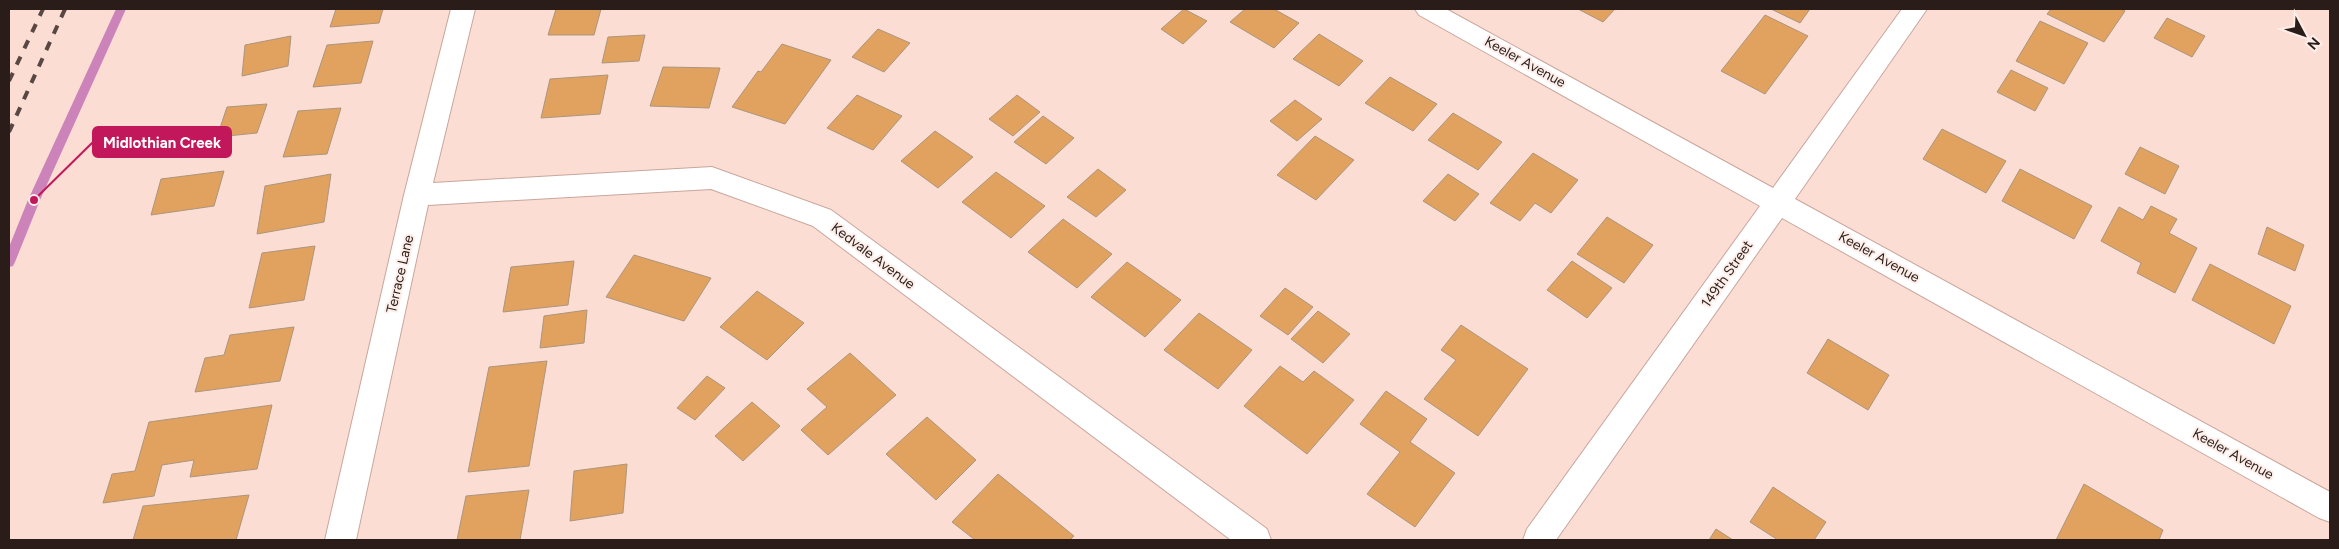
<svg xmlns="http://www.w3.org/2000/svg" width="2339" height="549" font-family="Figtree,sans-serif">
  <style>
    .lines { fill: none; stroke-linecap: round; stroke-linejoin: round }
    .stream { fill: #cc83b9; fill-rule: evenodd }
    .building { fill: #e0a25e; stroke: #ac957d }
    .street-casing { stroke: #c9a69c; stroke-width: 2 }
    .street { fill: #fff; fill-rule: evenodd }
    .rail { stroke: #584742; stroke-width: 4; stroke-dasharray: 9 9; stroke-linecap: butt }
    .labels { text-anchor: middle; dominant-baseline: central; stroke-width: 4; stroke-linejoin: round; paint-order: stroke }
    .street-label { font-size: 14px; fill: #2a1d19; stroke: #fdeeea }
    .leader { fill: none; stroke: #c2185b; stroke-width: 2 }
    .callout-dot { fill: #c2185b; stroke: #fdeeea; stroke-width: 2 }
    .callout { fill: #c2185b; stroke: #c2185b; stroke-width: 2 }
    .callout-label { font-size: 15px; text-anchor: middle; font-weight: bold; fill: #fff }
  </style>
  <rect width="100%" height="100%" fill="#fbddd4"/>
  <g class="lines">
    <polygon class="stream" points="116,9 126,9 40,200 15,262 13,266 9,267 9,247 28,200"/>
  </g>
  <g class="building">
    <polygon points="336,9 383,9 379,23 330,27"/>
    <polygon points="556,9 601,9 594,35 548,35"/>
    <polygon points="1184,9 1207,21 1183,44 1161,29"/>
    <polygon points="1245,9 1274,9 1299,23 1274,48 1230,22"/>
    <polygon points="1578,9 1615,9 1603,22"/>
    <polygon points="1771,9 1810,9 1800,23"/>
    <polygon points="2051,9 2121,9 2125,11 2104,42 2047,14"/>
    <polygon points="1765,15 1808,36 1765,94 1721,71"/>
    <polygon points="2167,18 2205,36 2192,57 2154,38"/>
    <polygon points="2040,21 2088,43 2064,84 2016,61"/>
    <polygon points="878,29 910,43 884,72 852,57"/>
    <polygon points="1319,34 1363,61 1339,86 1293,59"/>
    <polygon points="645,35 639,61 602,63 608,37"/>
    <polygon points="291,36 288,66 242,76 245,45"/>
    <polygon points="373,41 361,83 313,87 327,45"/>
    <polygon points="782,44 831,60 785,124 732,107 758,71 761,72"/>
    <polygon points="663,67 720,68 709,108 650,106"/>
    <polygon points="2011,70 2048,88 2035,111 1997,92"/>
    <polygon points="608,75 600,114 541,118 550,79"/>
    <polygon points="1390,77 1437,104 1413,131 1365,103"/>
    <polygon points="857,95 902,116 873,150 827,128"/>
    <polygon points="1017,95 1040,112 1013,136 989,119"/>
    <polygon points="1295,100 1322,119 1297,141 1270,121"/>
    <polygon points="267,104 257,133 217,137 227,107"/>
    <polygon points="341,108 327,154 283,157 298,111"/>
    <polygon points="1453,113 1502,142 1478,170 1428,140"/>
    <polygon points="1043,116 1074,138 1046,164 1014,142"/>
    <polygon points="1942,129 2006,161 1986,193 1923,159"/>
    <polygon points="935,131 973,157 938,188 901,161"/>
    <polygon points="1315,136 1354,160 1316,200 1277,175"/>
    <polygon points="2140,147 2179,166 2165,194 2125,174"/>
    <polygon points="1533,153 1578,180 1551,213 1535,203 1520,221 1490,203"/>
    <polygon points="1098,169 1126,190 1096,217 1067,197"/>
    <polygon points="2020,169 2092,206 2074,239 2002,201"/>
    <polygon points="224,171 214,206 151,215 161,179"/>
    <polygon points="996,172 1045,206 1011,238 962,202"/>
    <polygon points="331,174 324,222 257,234 265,186"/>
    <polygon points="1448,174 1479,194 1455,221 1423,201"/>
    <polygon points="2151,206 2177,219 2169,233 2197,248 2175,293 2137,273 2141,263 2101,241 2119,207 2143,220"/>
    <polygon points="1607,217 1653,245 1624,283 1577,254"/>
    <polygon points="1063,219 1112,254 1077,288 1028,252"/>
    <polygon points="2267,227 2304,245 2295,271 2258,254"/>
    <polygon points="315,246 304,300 249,308 262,253"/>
    <polygon points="634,255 711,278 684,321 606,297"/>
    <polygon points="574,261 568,305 503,312 511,267"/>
    <polygon points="1572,261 1612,288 1587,318 1547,290"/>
    <polygon points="1127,262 1181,300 1145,337 1091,297"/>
    <polygon points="2210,264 2291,306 2274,344 2192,300"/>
    <polygon points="1285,288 1313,307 1288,335 1260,316"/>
    <polygon points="757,291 804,323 767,360 720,327"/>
    <polygon points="587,310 584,343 540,348 544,316"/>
    <polygon points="1318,311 1350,334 1323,363 1291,339"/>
    <polygon points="1199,313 1252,350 1218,389 1164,350"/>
    <polygon points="1461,325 1528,369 1478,436 1424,399 1456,360 1441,350"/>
    <polygon points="294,327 280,381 195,392 205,358 224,355 230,335"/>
    <polygon points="1828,339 1889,375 1868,410 1807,373"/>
    <polygon points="850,353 896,395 828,455 801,430 827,407 807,389"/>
    <polygon points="547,361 529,466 468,472 489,367"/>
    <polygon points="1280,366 1303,382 1314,371 1354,400 1307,454 1244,406"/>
    <polygon points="707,376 725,388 695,420 677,408"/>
    <polygon points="1386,391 1427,419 1410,442 1455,473 1415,527 1367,494 1400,452 1360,424"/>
    <polygon points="752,402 780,426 743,461 715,436"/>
    <polygon points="272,405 257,469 190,477 194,460 162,465 154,496 103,503 112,474 135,471 149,422"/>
    <polygon points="927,417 976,460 936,500 886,454"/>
    <polygon points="627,464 623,513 570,521 574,471"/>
    <polygon points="998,474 1074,536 1070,540 975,540 952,522"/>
    <polygon points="2084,484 2163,530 2159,540 2056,540"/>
    <polygon points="1773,487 1826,522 1814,540 1778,540 1750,522"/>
    <polygon points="529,490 520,540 457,540 466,496"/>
    <polygon points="249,495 236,540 133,540 143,506"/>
    <polygon points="1716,529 1733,540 1709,540"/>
  </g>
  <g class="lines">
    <g class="street-casing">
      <g id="street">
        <polygon points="451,9 475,9 433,183 712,167 831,210 1267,529 1271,540 1231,540 813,226 711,189 428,205 356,540 325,540 404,195"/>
        <polygon points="1415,9 1446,9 1773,188 1902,9 1927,9 1795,199 2330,492 2330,522 2319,518 1782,218 1556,540 1523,540 1527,529 1760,206 1419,15"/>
      </g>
    </g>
    <use href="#street" class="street"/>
    <g class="rail">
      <polyline points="9,81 43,9"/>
      <polyline points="9,132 65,9"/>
    </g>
  </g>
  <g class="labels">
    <g class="street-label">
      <text transform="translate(1525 62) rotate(29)">Keeler Avenue</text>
      <text transform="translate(873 256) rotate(37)">Kedvale Avenue</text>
      <text transform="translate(1879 257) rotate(29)">Keeler Avenue</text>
      <text transform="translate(400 274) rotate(-77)">Terrace Lane</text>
      <text transform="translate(1727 274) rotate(-55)">149th Street</text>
      <text transform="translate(2233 454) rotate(29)">Keeler Avenue</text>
    </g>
  </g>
  <path class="leader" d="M34 200L93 142"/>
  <circle class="callout-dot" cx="34" cy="200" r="5"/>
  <rect class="callout" x="93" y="127" width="138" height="30" rx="5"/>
  <g class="callout-label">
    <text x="162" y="148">Midlothian Creek</text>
  </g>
  <rect width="2339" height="549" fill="none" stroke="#2a1d19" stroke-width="20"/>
  <g transform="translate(2304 35) rotate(131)" stroke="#fdeeea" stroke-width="4" paint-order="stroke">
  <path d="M0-4L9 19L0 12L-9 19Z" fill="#2a1d19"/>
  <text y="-8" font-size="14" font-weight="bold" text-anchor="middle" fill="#2a1d19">N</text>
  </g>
</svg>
